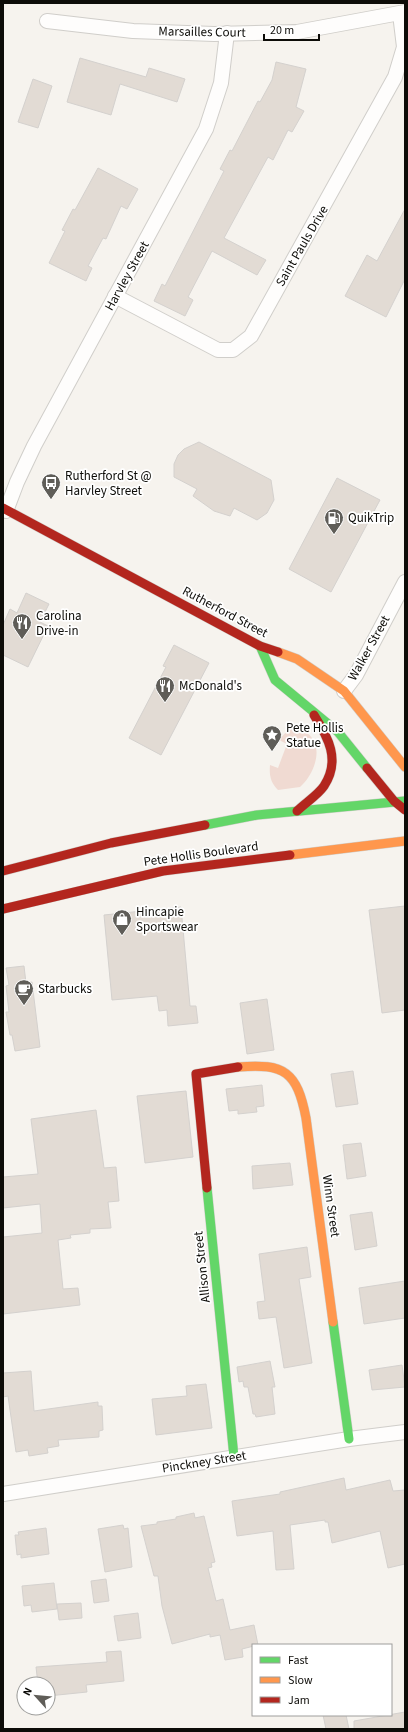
<svg xmlns="http://www.w3.org/2000/svg" width="408" height="1732" font-family="'Source Sans 3',sans-serif">
  <style>
    .green { fill: #f0dad2 }
    .building { fill: #e2dbd4; stroke: #d4d1ce }
    .lines { fill: none; stroke-linecap: round; stroke-linejoin: round }
    .street-casing { stroke: #d0ceca; stroke-width: 16 }
    .fast-casing { stroke: #d0ceca; stroke-width: 10 }
    .slow-casing { stroke: #d0ceca; stroke-width: 10 }
    .jam-casing { stroke: #d0ceca; stroke-width: 10 }
    .street { stroke: #fefdfc; stroke-width: 14 }
    .fast { stroke: #63d668; stroke-width: 9 }
    .slow { stroke: #ff974d; stroke-width: 9 }
    .jam { stroke: #b3261e; stroke-width: 9 }
    .labels { text-anchor: middle; dominant-baseline: central; stroke-width: 3.5; stroke-linejoin: round; paint-order: stroke }
    .street-label { font-size: 13px; fill: #0d0c08; stroke: #fff }
    .poi-label { font-size: 13px; fill: #0d0c08; stroke: #fff; text-anchor: start }
  </style>
  <rect width="100%" height="100%" fill="#f6f3ee"/>
  <path class="green" d="M 296,728 C 299,730 304,731 307,733 C 326,747 313,776 300,787 L 278,790 C 271,783 269,776 270,765 L 278,768 L 287,744 L 279,740 L 288,730 Z"/>
  <g class="building">
    <polygon points="80,58 146,77 149,68 185,79 177,102 120,84 111,115 67,102"/>
    <polygon points="276,62 306,69 296,107 304,111 292,132 288,130 273,160 268,157 224,238 266,260 257,275 212,251 188,297 193,300 185,316 154,301 162,284 165,286 224,171 220,169 230,150 232,151 258,101 260,102 272,80"/>
    <polygon points="33,79 52,86 38,128 18,122"/>
    <polygon points="98,168 138,189 127,209 121,206 106,239 103,238 88,266 92,268 86,281 49,263 65,231 62,230 73,209 75,210"/>
    <polygon points="405,209 405,279 386,317 345,296 367,255 377,261"/>
    <polygon points="199,442 271,480 274,500 267,513 257,520 234,508 230,516 214,511 193,496 197,489 174,477 174,464 178,455 184,449"/>
    <polygon points="337,478 380,500 331,592 289,569"/>
    <polygon points="26,593 49,604 40,622 48,626 28,667 3,655 3,625 10,609 17,613"/>
    <polygon points="174,645 209,663 161,755 129,738 166,667 163,666"/>
    <polygon points="405,906 405,1010 382,1013 369,910"/>
    <polygon points="181,907 190,1006 196,1006 198,1023 168,1026 167,1010 159,1011 157,996 112,1000 104,915"/>
    <polygon points="24,966 26,983 32,982 40,1047 15,1051 12,1035 10,1035 6,1012 9,1012 6,986 9,985 6,968"/>
    <polygon points="267,999 274,1050 247,1054 240,1003"/>
    <polygon points="353,1071 358,1104 336,1107 331,1074"/>
    <polygon points="262,1085 264,1106 256,1107 257,1112 238,1114 238,1110 229,1111 226,1089"/>
    <polygon points="186,1091 193,1157 145,1163 137,1096"/>
    <polygon points="96,1110 104,1168 116,1167 119,1201 108,1202 111,1228 90,1229 90,1233 70,1235 71,1238 58,1240 63,1289 78,1288 80,1305 3,1314 3,1237 42,1233 40,1204 3,1208 3,1177 38,1174 31,1119"/>
    <polygon points="361,1143 366,1176 347,1179 343,1145"/>
    <polygon points="290,1163 293,1185 253,1189 252,1166"/>
    <polygon points="372,1212 377,1246 355,1250 350,1215"/>
    <polygon points="307,1247 311,1277 299,1279 312,1363 284,1368 276,1317 259,1319 257,1302 265,1301 259,1254"/>
    <polygon points="405,1281 405,1318 364,1324 359,1288"/>
    <polygon points="270,1361 275,1387 272,1387 275,1414 256,1417 255,1414 253,1414 248,1387 244,1387 243,1381 239,1382 237,1367"/>
    <polygon points="402,1365 405,1387 372,1390 369,1370"/>
    <polygon points="31,1371 34,1411 98,1402 98,1406 102,1406 103,1430 99,1431 99,1437 58,1440 59,1446 47,1448 48,1453 29,1456 28,1450 16,1452 8,1396 3,1397 3,1373"/>
    <polygon points="206,1384 212,1428 156,1435 152,1399 187,1396 186,1386"/>
    <polygon points="344,1478 346,1490 390,1480 393,1491 405,1490 405,1564 388,1568 380,1531 332,1543 328,1522 325,1522 325,1520 290,1525 294,1569 276,1570 273,1531 237,1536 232,1501 280,1494 280,1492"/>
    <polygon points="194,1513 195,1518 204,1516 215,1562 211,1563 212,1567 208,1568 216,1601 223,1599 230,1630 254,1625 258,1645 242,1649 243,1657 225,1660 220,1635 210,1637 210,1634 172,1644 162,1606 158,1576 154,1576 141,1526 157,1524 157,1522 176,1519 176,1517"/>
    <polygon points="123,1525 124,1529 128,1528 132,1567 105,1572 98,1529"/>
    <polygon points="46,1528 49,1554 21,1558 21,1554 17,1555 15,1535 19,1535 18,1532"/>
    <polygon points="106,1579 109,1601 94,1603 91,1581"/>
    <polygon points="54,1583 57,1609 32,1612 31,1605 24,1606 22,1586"/>
    <polygon points="81,1603 82,1618 59,1620 57,1604"/>
    <polygon points="138,1613 141,1638 118,1641 114,1616"/>
    <polygon points="121,1651 124,1681 86,1685 87,1692 48,1696 48,1684 38,1684 36,1667 107,1662 106,1652"/>
    <polygon points="405,1712 405,1729 354,1729 354,1721"/>
    <polygon points="323,1715 346,1715 349,1729 326,1729"/>
  </g>
  <g class="lines">
    <g class="street-casing">
      <g id="street">
        <polyline points="47,21 133,31 214,34 297,32 405,12"/>
        <polyline points="115,296 218,350 233,350 251,336 395,77 404,47 400,14"/>
        <polyline points="6,511 17,482 34,446 206,129 221,83 227,33"/>
        <polyline points="344,691 356,675 405,582"/>
        <polyline points="3,1494 349,1439 405,1432"/>
      </g>
    </g>
    <g class="fast-casing">
      <g id="fast">
        <polyline points="260,646 275,680 338,732 367,768"/>
        <polyline points="205,825 257,815 405,801"/>
        <polyline points="207,1188 234,1457"/>
        <polyline points="333,1322 349,1439"/>
      </g>
    </g>
    <g class="slow-casing">
      <g id="slow">
        <polyline points="278,652 297,659 344,691 405,767"/>
        <polyline points="290,855 405,841"/>
        <path d="M 238,1067 C 285,1063 297,1072 306,1118 L 333,1322"/>
      </g>
    </g>
    <g class="jam-casing">
      <g id="jam">
        <polyline points="3,508 260,646 278,652"/>
        <polyline points="367,768 394,801 405,810"/>
        <path d="M 297,811 C 305,803 318,795 324,786 C 341,760 328,737 314,715"/>
        <polyline points="3,871 111,843 205,825"/>
        <polyline points="3,909 163,871 290,855"/>
        <polyline points="207,1188 196,1074 238,1067"/>
      </g>
    </g>
    <use href="#street" class="street"/>
    <use href="#fast" class="fast"/>
    <use href="#slow" class="slow"/>
    <use href="#jam" class="jam"/>
  </g>
  <defs>
    <g id="bus-pin" transform="scale(1)"><path d="M0 17L-7.5 6A9.5 9.5 0 1 1 7.5 6Z" fill="#5f5d58" stroke="#fff"/><path d="M-5-6H5V4H4V6H2V4H-2V6H-4V4H-5ZM-3.5-4V0h7V-4ZM-3.5 1.2v1.5H-2V1.2ZM2 1.2v1.5H3.5V1.2Z" fill="#fff"/></g>
    <g id="fuel-pin" transform="scale(1)"><path d="M0 17L-7.5 6A9.5 9.5 0 1 1 7.5 6Z" fill="#5f5d58" stroke="#fff"/><path d="M-5.5-6h7V0h2V4h1.3V-2.5L3-4.5l.8-.8L6-3V5H2.5V1h-1V6h-7ZM-4.2-4.7v3.2H.2V-4.7Z" fill="#fff"/></g>
    <g id="restaurant-pin" transform="scale(1)"><path d="M0 17L-7.5 6A9.5 9.5 0 1 1 7.5 6Z" fill="#5f5d58" stroke="#fff"/><path d="M-5-6h1v4h1v-4h1v4h1v-4h1v5L-1.5 .5V6h-2V.5L-5-1ZM5-6V6H3V1.5H1.5Q1.5-4 5-6Z" fill="#fff"/></g>
    <g id="sight-pin" transform="scale(1)"><path d="M0 17L-7.5 6A9.5 9.5 0 1 1 7.5 6Z" fill="#5f5d58" stroke="#fff"/><path d="M0-6L1.8-2.2L6-1.7L2.9 1.2L3.7 5.4L0 3.3L-3.7 5.4L-2.9 1.2L-6-1.7L-1.8-2.2Z" fill="#fff"/></g>
    <g id="shop-pin" transform="scale(1)"><path d="M0 17L-7.5 6A9.5 9.5 0 1 1 7.5 6Z" fill="#5f5d58" stroke="#fff"/><path d="M-5-2.5h2.3a2.7 3.5 0 0 1 5.4 0H5L5.5 6h-11ZM-1.5-2.5h3a1.5 2.3 0 0 0-3 0Z" fill="#fff"/></g>
    <g id="cafe-pin" transform="scale(1)"><path d="M0 17L-7.5 6A9.5 9.5 0 1 1 7.5 6Z" fill="#5f5d58" stroke="#fff"/><path d="M-5.5-4.5H6V0H3Q3 3.5 0 3.5H-2.5Q-5.5 3.5-5.5 0ZM3-3.2v2h1.7v-2ZM-6 4.5H4V6H-6Z" fill="#fff"/></g>
  </defs>
  <g fill-rule="evenodd">
    <use href="#bus-pin" x="51" y="483"/>
    <use href="#fuel-pin" x="334" y="518"/>
    <use href="#restaurant-pin" x="22" y="623"/>
    <use href="#restaurant-pin" x="165" y="686"/>
    <use href="#sight-pin" x="272" y="735"/>
    <use href="#shop-pin" x="122" y="919"/>
    <use href="#cafe-pin" x="24" y="989"/>
  </g>
  <g class="labels">
    <g class="street-label">
      <text transform="translate(202 32) rotate(1)">Marsailles Court</text>
      <text transform="translate(302 246) rotate(-60)">Saint Pauls Drive</text>
      <text transform="translate(127 276) rotate(-61)">Harvley Street</text>
      <text transform="translate(225 612) rotate(28)">Rutherford Street</text>
      <text transform="translate(369 648) rotate(-61)">Walker Street</text>
      <text transform="translate(201 854) rotate(-8)">Pete Hollis Boulevard</text>
      <text transform="translate(331 1206) rotate(82)">Winn Street</text>
      <text transform="translate(202 1267) rotate(-96)">Allison Street</text>
      <text transform="translate(204 1462) rotate(-9)">Pinckney Street</text>
    </g>
    <g class="poi-label">
      <text x="65" y="476">Rutherford St @<tspan x="65" dy="15">Harvley Street</tspan></text>
      <text x="348" y="518">QuikTrip</text>
      <text x="36" y="616">Carolina<tspan x="36" dy="15">Drive-in</tspan></text>
      <text x="179" y="686">McDonald's</text>
      <text x="286" y="728">Pete Hollis<tspan x="286" dy="15">Statue</tspan></text>
      <text x="136" y="912">Hincapie<tspan x="136" dy="15">Sportswear</tspan></text>
      <text x="38" y="989">Starbucks</text>
    </g>
  </g>
  <rect width="408" height="1732" fill="none" stroke="#0d0c08" stroke-width="8"/>
  <rect x="252" y="1644" width="140" height="72" fill="#ffffff" stroke="#9e9e9c"/>
  <rect x="260" y="1657" width="20" height="6" fill="#63d668" stroke="#9e9e9c"/>
  <text x="288" y="1664" font-size="12" fill="#0d0c08">Fast</text>
  <rect x="260" y="1677" width="20" height="6" fill="#ff974d" stroke="#9e9e9c"/>
  <text x="288" y="1684" font-size="12" fill="#0d0c08">Slow</text>
  <rect x="260" y="1697" width="20" height="6" fill="#b3261e" stroke="#9e9e9c"/>
  <text x="288" y="1704" font-size="12" fill="#0d0c08">Jam</text>
  <g transform="translate(36 1696) rotate(297)"><circle r="19" fill="#ffffff" stroke="#9e9e9c"/>
  <path d="M0-3L7 15L0 10L-7 15Z" fill="#5f5d58"/>
  <text y="-6" font-size="11" font-weight="bold" text-anchor="middle" fill="#0d0c08">N</text>
  </g>
  <path d="M264 34v6h55v-6" fill="none" stroke="#0d0c08" stroke-width="2"/>
  <text x="270" y="34" font-size="12" fill="#0d0c08" stroke="#ffffff" stroke-width="3" paint-order="stroke">20 m</text>
</svg>
